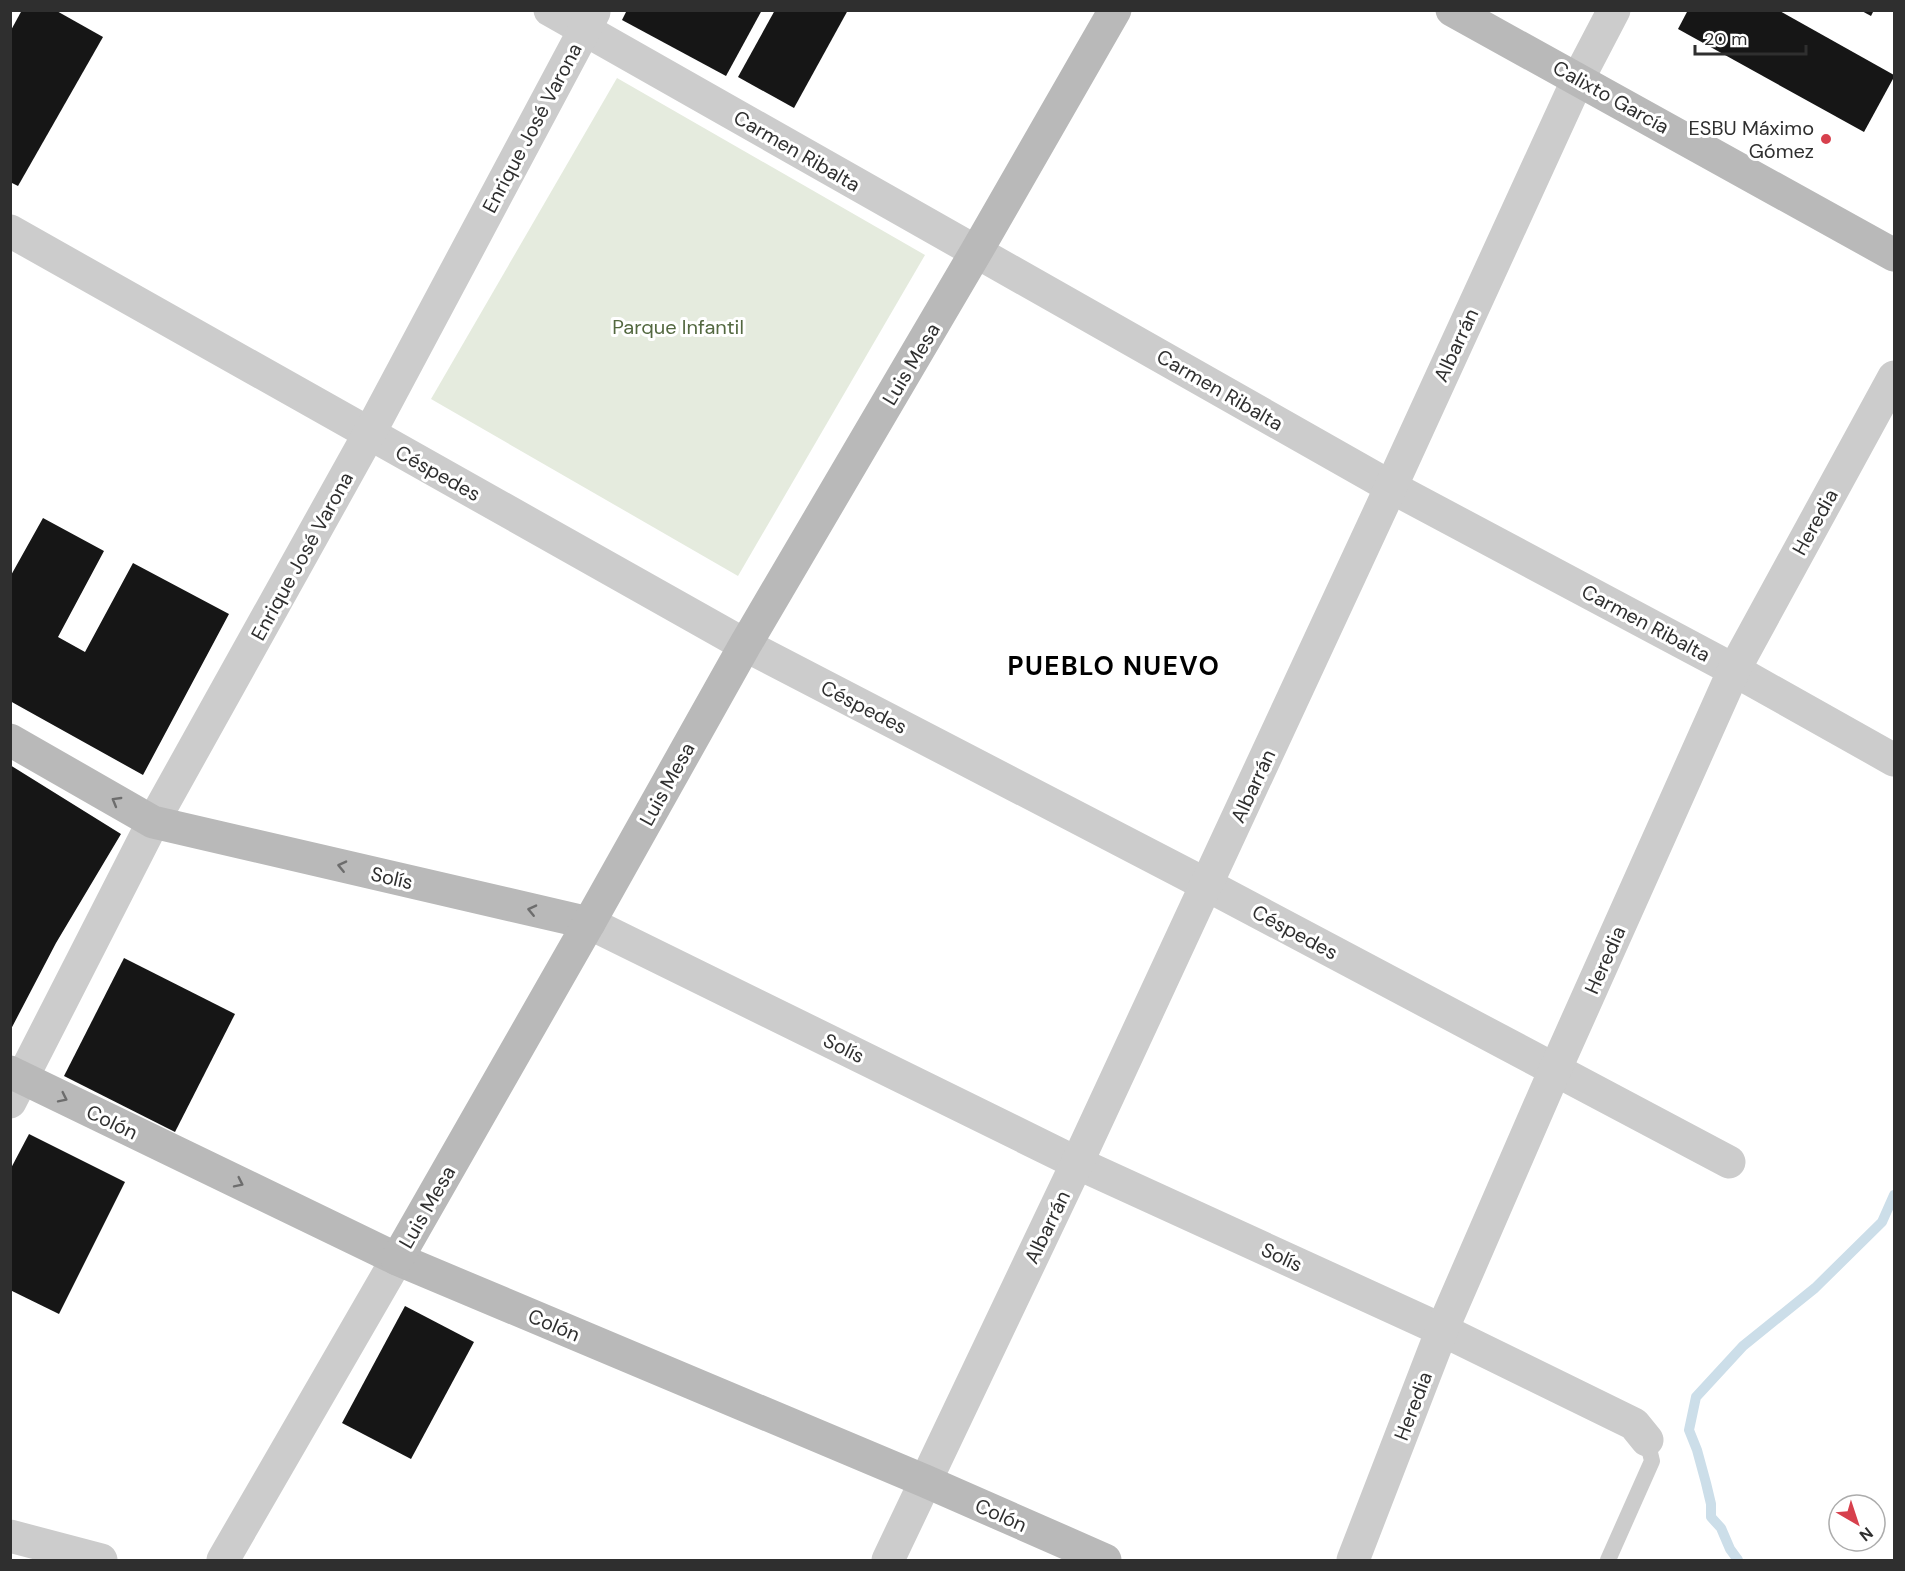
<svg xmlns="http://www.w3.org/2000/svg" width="1905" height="1571" font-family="'DM Sans',sans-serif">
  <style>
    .green { fill: #e5ebde }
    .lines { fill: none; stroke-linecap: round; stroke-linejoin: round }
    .stream { stroke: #ccdee9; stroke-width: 10 }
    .building { fill: #161616 }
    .lane { stroke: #ccc; stroke-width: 16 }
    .street { stroke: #ccc; stroke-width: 33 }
    .secondary { stroke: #b9b9b9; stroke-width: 33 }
    .oneway { stroke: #6d6d6d }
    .poi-dot { fill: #d7404d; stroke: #fff; stroke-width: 2 }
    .labels { text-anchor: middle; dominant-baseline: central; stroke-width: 6; stroke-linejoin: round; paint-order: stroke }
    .street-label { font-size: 20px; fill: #2f2f2f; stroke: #fff }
    .poi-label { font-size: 20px; fill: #2f2f2f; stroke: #fff; text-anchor: end }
    .park-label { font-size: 20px; fill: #536840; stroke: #fff }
    .district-label { font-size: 26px; font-weight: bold; letter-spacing: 1.5px; fill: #000; stroke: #fff }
  </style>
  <rect width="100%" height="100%" fill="#fff"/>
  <polygon class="green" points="617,78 925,255 738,576 431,399"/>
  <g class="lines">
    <polyline class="stream" points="1738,1560 1730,1549 1721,1528 1711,1517 1711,1504 1706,1483 1697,1450 1689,1430 1696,1397 1743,1346 1815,1288 1882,1222 1894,1195"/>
  </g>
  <g class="building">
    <polygon points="22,10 55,10 103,37 18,186 10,182 10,32"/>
    <polygon points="627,10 762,10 726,76 622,20"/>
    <polygon points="775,10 848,10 794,108 738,77"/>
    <polygon points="1688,10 1778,10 1894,75 1894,77 1864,132 1678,29"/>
    <polygon points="1860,10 1874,10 1871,16"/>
    <polygon points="43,518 104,551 58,637 85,652 133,563 229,614 143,775 10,701 10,577"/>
    <polygon points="10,765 121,834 56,943 10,1031"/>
    <polygon points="124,958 235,1014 175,1132 64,1076"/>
    <polygon points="29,1134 125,1182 59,1314 10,1290 10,1170"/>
    <polygon points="405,1306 474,1342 411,1459 342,1423"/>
  </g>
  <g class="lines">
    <polyline class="lane" points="1608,1560 1652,1461 1647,1440"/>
    <g class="street">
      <polyline points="550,10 1391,487 1734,670 1894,760"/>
      <polyline points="10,231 745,645 1207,885 1729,1162"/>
      <polyline points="589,923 1077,1163 1442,1330 1634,1424 1647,1440"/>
      <polyline points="10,1102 153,822 369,434 594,12"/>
      <polyline points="10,1536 101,1560"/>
      <polyline points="223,1560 397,1259"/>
      <polyline points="888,1560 1077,1163 1391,487 1578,79 1614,10"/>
      <polyline points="1353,1560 1442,1330 1555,1070 1734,670 1894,377"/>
    </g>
    <g class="secondary">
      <polyline points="1452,10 1894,255"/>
      <polyline points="10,740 153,822 589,923"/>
      <polyline points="10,1072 397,1259 925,1481 1105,1560"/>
      <polyline points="397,1259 589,923 745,645 976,252 1115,10"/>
    </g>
  </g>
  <defs><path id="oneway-chevron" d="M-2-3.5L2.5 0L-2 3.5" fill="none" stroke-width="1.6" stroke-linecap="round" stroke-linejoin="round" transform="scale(1.5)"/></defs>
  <g class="oneway">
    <use href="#oneway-chevron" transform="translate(116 801) rotate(-150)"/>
    <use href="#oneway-chevron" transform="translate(342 866) rotate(-167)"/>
    <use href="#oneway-chevron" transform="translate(532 910) rotate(-167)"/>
    <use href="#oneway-chevron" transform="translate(63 1098) rotate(26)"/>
    <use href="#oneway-chevron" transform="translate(239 1183) rotate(26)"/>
  </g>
  <circle class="poi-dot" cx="1826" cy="139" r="6"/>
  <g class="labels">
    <g class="street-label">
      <text transform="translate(1611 97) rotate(29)">Calixto García</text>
      <text transform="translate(532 128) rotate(-62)">Enrique José Varona</text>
      <text transform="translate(797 151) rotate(30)">Carmen Ribalta</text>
      <text transform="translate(1456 345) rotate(-65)">Albarrán</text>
      <text transform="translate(911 364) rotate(-59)">Luis Mesa</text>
      <text transform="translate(1220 390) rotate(30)">Carmen Ribalta</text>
      <text transform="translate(438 473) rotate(29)">Céspedes</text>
      <text transform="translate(1815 522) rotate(-61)">Heredia</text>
      <text transform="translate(302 556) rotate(-61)">Enrique José Varona</text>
      <text transform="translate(1646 623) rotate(28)">Carmen Ribalta</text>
      <text transform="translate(864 707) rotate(27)">Céspedes</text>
      <text transform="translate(667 784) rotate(-61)">Luis Mesa</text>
      <text transform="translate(1253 786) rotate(-65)">Albarrán</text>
      <text transform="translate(392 878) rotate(13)">Solís</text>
      <text transform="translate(1295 932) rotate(28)">Céspedes</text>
      <text transform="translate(1605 960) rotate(-66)">Heredia</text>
      <text transform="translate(844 1048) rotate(26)">Solís</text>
      <text transform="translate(112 1122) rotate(26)">Colón</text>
      <text transform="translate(427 1207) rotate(-60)">Luis Mesa</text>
      <text transform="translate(1047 1227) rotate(-64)">Albarrán</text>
      <text transform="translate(1282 1257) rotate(25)">Solís</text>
      <text transform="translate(554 1325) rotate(23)">Colón</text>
      <text transform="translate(1413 1406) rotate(-69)">Heredia</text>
      <text transform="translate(1001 1515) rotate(24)">Colón</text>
    </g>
    <g class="poi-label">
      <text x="1814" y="128">ESBU Máximo<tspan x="1814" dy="23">Gómez</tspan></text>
    </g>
    <g class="park-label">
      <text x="678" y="327">Parque Infantil</text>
    </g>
    <g class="district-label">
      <text x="1114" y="666">PUEBLO NUEVO</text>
    </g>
  </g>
  <rect width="1905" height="1571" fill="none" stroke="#2f2f2f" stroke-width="24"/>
  <g transform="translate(1857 1523) rotate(141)"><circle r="28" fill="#ffffff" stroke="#acacac" stroke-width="1.5"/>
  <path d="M0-4.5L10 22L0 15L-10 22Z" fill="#d7404d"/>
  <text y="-9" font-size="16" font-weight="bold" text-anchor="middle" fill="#2f2f2f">N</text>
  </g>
  <path d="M1695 45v9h111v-9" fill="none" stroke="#2f2f2f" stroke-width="3"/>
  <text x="1704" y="45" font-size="18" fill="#2f2f2f" stroke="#ffffff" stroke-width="4.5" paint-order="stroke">20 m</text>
</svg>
